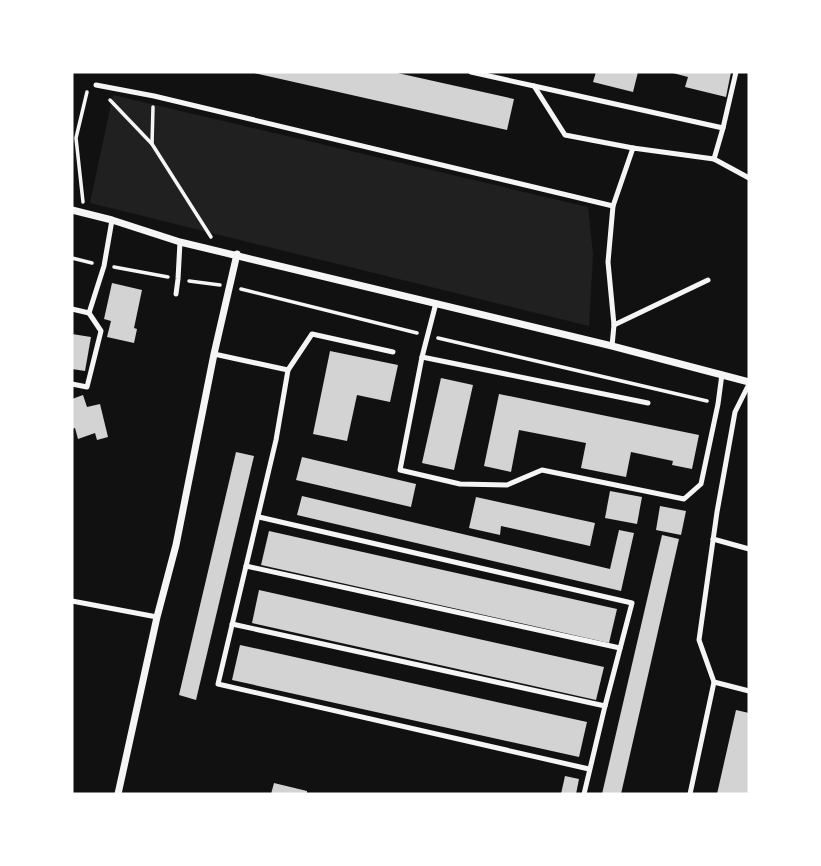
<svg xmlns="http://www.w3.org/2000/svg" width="821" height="866" font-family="Georgia,serif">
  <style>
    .green { fill: #202020 }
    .building { fill: #d3d3d3 }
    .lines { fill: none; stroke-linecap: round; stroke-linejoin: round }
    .path { stroke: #f5f5f5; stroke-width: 3.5 }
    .service { stroke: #f5f5f5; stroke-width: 5 }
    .minor { stroke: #f5f5f5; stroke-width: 7 }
  </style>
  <rect width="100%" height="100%" fill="#111"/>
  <polygon class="green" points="113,95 588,207 593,254 589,326 90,203"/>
  <g class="building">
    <polygon points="250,72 393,72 514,99 507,130"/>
    <polygon points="596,72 638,72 633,92 593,82"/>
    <polygon points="669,72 731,72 726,97 685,87 688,77"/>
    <polygon points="112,283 142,290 134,328 137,329 134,343 107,337 111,321 104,319"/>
    <polygon points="72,334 91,337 85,371 72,369"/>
    <polygon points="330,351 398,365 390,402 357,395 347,441 313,434"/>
    <polygon points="441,378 473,385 454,470 422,463"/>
    <polygon points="499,394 699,435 692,469 672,465 673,461 631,452 626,477 581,468 586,443 519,430 511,472 484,466"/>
    <polygon points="83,395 87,407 100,404 108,437 97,440 95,433 78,439 75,428 72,429 72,399"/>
    <polygon points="236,452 254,456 196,700 179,695"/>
    <polygon points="302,457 416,484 411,507 296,480"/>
    <polygon points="610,491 642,497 637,524 605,518"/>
    <polygon points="302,496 610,569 619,530 634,533 621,591 297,515"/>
    <polygon points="476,497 595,523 590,546 501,526 500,535 469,528"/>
    <polygon points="660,506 686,511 681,535 656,530"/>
    <polygon points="269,531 617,609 609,643 261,565"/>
    <polygon points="662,535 679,539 621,794 602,794"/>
    <polygon points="259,590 604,667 596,700 252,623"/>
    <polygon points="240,645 587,722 579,757 232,680"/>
    <polygon points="736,710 749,713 749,794 717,794"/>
    <polygon points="565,776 579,779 576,794 561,794"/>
    <polygon points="274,783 307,791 307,794 271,794"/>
  </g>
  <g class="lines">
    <g class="path">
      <polyline points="110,100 152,144 211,237"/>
      <polyline points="152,144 153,107"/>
      <polyline points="83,202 76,138 87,92"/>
      <polyline points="72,258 92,263"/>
      <polyline points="114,267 168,277"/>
      <polyline points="189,281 220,285"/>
      <polyline points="241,289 417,333"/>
      <polyline points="438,338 707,401"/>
    </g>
    <g class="service">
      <polyline points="471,72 534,86 565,135 633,148"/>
      <polyline points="96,85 154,96 613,206"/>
      <polyline points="534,86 723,128"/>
      <polyline points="714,159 723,128 736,72"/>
      <polyline points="176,294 178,279 180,242"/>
      <polyline points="436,303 422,357 400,470 460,484 507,485 542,470 684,499 701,484 718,404 722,374"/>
      <polyline points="72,309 89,313 104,266 112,220"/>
      <polyline points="614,325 708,280"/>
      <polyline points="612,346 614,325 608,262 613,206 633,148 714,159 749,178"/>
      <polyline points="214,354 288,370 276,440 218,684 589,769"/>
      <polyline points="422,357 648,403"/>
      <polyline points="288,370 312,334 393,352"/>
      <polyline points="72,384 87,387 101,331 89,313"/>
      <polyline points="749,384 735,412 717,512 699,640 714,682 749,691"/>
      <polyline points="259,517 632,603 605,706 584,794"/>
      <polyline points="713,539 749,549"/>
      <polyline points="246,566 620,648"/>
      <polyline points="72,601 157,617"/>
      <polyline points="232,624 605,706"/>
      <polyline points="690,794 714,682"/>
    </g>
    <g class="minor">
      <polyline points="72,210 112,220 180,242 612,346 749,382"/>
      <polyline points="118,794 157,617 176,545 214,354 237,254"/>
    </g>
  </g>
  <rect width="821" height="866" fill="none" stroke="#ffffff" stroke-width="147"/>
</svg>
